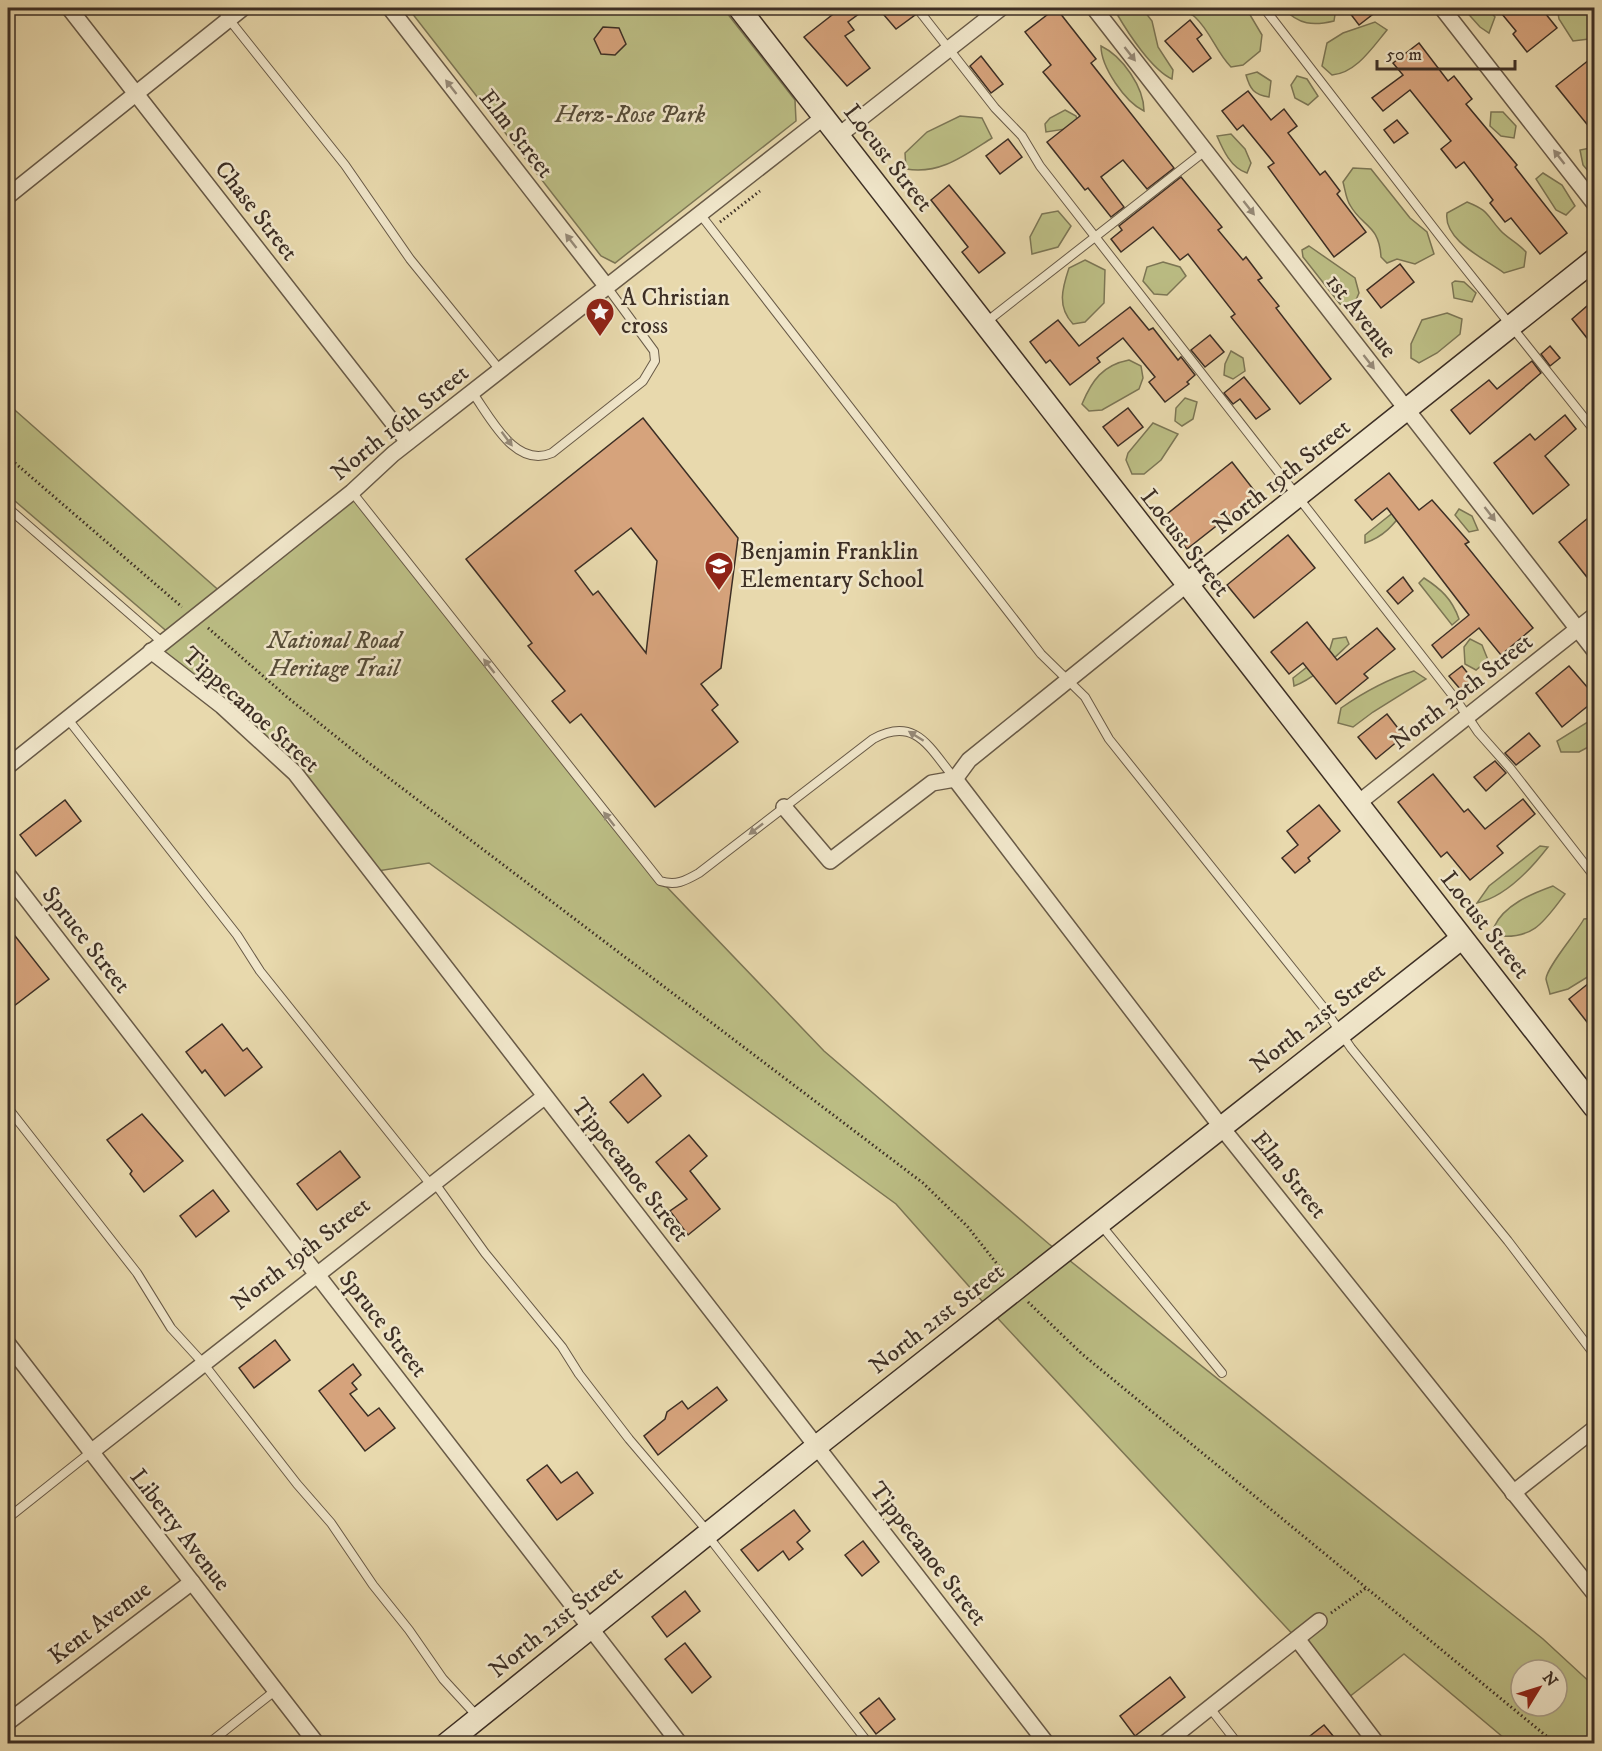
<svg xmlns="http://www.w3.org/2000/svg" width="1602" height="1751" font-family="'IM FELL DW Pica',serif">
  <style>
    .green { fill: #bcbe85; stroke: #7c7655; stroke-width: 1.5; fill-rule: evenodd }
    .building { fill: #d6a37c; stroke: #3d2f25; stroke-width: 1.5; fill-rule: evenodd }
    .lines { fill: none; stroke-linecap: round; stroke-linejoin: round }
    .lane-casing { stroke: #685a47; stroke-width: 10 }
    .street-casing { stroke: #685a47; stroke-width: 18 }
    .secondary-casing { stroke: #3d2f25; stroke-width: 24 }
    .path { stroke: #3d2f25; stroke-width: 3; stroke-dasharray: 1.5 3; stroke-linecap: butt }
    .lane { stroke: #f0e6ca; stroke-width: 8 }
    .street { stroke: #f0e6ca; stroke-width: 15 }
    .secondary { stroke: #f0e6ca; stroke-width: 21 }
    .oneway { fill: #968a78 }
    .labels { text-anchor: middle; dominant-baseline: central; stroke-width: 5; stroke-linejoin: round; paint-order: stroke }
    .park-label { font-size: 24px; font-style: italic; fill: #564c38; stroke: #f0e6ca }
    .street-label { font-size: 24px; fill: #3d2f25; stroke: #f0e6ca }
    .poi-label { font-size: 24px; fill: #3d2f25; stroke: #f0e6ca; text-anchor: start }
  </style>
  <rect width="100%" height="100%" fill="#e8d9ad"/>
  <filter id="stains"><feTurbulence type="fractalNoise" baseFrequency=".00333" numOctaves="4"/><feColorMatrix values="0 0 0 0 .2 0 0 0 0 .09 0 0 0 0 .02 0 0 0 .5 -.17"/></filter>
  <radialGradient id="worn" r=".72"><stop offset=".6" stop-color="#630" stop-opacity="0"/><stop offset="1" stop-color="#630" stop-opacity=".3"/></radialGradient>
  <g class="green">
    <polygon points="408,8 723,8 795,100 796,121 615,263 601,256"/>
    <path d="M 1123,8 L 1142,8 L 1152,21 L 1158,47 L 1173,70 L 1172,79 C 1152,70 1128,33 1117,14 Z"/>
    <path d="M 1174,8 L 1246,8 L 1262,35 L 1260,51 L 1243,65 L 1231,67 C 1216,52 1211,32 1195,17 C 1190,12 1180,11 1174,8 Z"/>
    <path d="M 1283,8 L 1336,8 L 1334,21 C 1313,26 1299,25 1283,8 Z"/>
    <polygon points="1463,8 1487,8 1495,17 1489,33 1480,27"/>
    <polygon points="1557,8 1594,8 1594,35 1589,39 1573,41 1559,19"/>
    <path d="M 1375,22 L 1387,30 C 1372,48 1356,73 1332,75 L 1322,66 L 1327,43 L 1343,33 Z"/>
    <path d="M 1101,46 C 1122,56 1144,87 1144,111 C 1125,102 1101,67 1101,46 Z"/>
    <path d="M 1257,72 L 1271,81 L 1269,97 C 1254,95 1250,89 1246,75 Z"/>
    <polygon points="1297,76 1307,79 1318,96 1308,105 1295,98 1291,85"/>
    <polygon points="1065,110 1076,116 1079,127 1046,132 1045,124 1050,118"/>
    <polygon points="1491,112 1503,112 1516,126 1514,138 1501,136 1490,126"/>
    <path d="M 960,116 L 982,118 L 992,138 C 965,155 940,175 906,169 L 905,153 L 927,132 Z"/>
    <path d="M 1231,134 L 1245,149 L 1251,163 L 1247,173 C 1231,168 1223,150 1217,136 Z"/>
    <polygon points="1590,148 1594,151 1594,178 1583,165 1580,150"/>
    <path d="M 1353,168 L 1371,169 L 1410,218 L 1427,232 L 1434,254 L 1415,264 L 1397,259 L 1387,263 L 1381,257 C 1379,224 1362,227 1350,205 C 1346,199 1345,189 1343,182 Z"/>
    <polygon points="1543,173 1562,185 1575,206 1566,215 1556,210 1536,179"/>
    <path d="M 1467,202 C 1489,211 1485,213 1500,230 C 1507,238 1518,243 1526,252 L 1524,267 L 1504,273 C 1485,259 1443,240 1447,213 Z"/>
    <polygon points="1058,211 1071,226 1058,247 1032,254 1030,237 1042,214"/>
    <polygon points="1309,246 1355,278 1359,293 1353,307 1340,304 1303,257 1302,250"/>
    <path d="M 1085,260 L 1105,270 L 1104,303 L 1085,322 L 1073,324 C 1057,307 1062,289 1069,268 Z"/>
    <polygon points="1163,262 1180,267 1186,276 1167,295 1154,294 1143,281 1147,267"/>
    <polygon points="1455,281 1464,282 1476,293 1472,302 1454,298 1452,283"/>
    <polygon points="1447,313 1462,319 1460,334 1437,353 1419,363 1411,358 1411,344 1422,320"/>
    <polygon points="1231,351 1243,358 1245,371 1233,379 1224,375 1225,364"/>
    <path d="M 1129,360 L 1141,366 L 1143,378 L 1139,389 L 1102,410 L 1089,411 L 1082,404 C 1092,380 1103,365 1129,360 Z"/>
    <polygon points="1185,398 1197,402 1193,419 1182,426 1175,421 1176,408"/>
    <path d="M 8,404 L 223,594 L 352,492 L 641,860 L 824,1051 L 1049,1244 L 1543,1639 L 1594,1686 L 1594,1743 L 1510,1743 L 1404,1654 L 1344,1701 L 1298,1640 L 990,1310 L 896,1204 L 429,863 L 371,872 L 295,773 L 151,651 L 171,635 L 8,495 ZM 1521,1670 L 1557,1670 L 1557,1706 L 1521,1706 Z"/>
    <polygon points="1153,423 1178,434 1161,460 1144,474 1132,474 1126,460 1128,453"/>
    <path d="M 1400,507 L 1404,510 C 1394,525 1383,537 1365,543 L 1365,535 Z"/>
    <polygon points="1459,509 1472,516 1478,530 1469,532 1455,515"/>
    <path d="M 1424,578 C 1441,589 1452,599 1459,619 L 1452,625 L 1419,583 Z"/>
    <path d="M 1346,637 L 1349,644 C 1332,660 1315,678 1294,686 L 1293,678 L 1330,649 L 1333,639 Z"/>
    <polygon points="1470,639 1482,645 1488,660 1476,670 1465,664 1464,647"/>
    <path d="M 1414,671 L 1426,679 L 1373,712 L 1353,727 L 1338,723 L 1341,708 C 1364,692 1388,679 1414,671 Z"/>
    <polygon points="1594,718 1594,744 1579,752 1561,752 1557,741"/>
    <path d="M 1540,846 L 1548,847 C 1531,869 1505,897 1477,903 L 1489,886 Z"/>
    <path d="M 1553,886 L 1565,894 C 1545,920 1535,939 1499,936 L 1494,927 C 1504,905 1531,894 1553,886 Z"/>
    <path d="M 1594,918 L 1594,973 L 1568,989 L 1550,994 C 1549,989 1547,984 1546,979 C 1546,968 1577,932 1584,919 Z"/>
  </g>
  <g class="building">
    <polygon points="841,8 867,8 848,22 854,30 845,36 870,68 847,86 804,37"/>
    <polygon points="878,8 911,8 915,15 896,29"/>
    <polygon points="1056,8 1096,59 1091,63 1174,168 1147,189 1123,160 1101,177 1124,207 1111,217 1088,188 1085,190 1047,142 1080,116 1043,72 1051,65 1025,32"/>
    <polygon points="1346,8 1381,8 1359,25"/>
    <polygon points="1497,8 1541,8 1557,28 1527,52 1513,34 1516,31"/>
    <polygon points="1190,20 1202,35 1197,39 1211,58 1193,72 1165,41"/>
    <polygon points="603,27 619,28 626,44 615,55 601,54 594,39"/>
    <polygon points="1419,43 1448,81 1454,76 1472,99 1466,104 1517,165 1515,167 1567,233 1540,254 1511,218 1505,222 1490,203 1493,200 1464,162 1456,168 1441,149 1451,141 1410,90 1383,111 1372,98 1403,75 1393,63"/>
    <polygon points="981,56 1003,84 991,93 970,66"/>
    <polygon points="1594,56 1594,133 1556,86"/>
    <polygon points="1248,91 1271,120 1284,109 1297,126 1288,133 1320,175 1325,171 1340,191 1337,194 1366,232 1334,257 1268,167 1274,163 1243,125 1237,130 1222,111"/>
    <polygon points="1397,120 1408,133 1394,143 1384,130"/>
    <polygon points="1008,139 1022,157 1000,174 986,156"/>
    <polygon points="1181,177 1222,227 1218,230 1243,260 1246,257 1262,278 1258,280 1279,306 1276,308 1331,379 1300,404 1231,317 1235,314 1188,254 1180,260 1153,227 1121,252 1111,239 1122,230 1119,226"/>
    <polygon points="949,185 1005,253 979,273 962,252 968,247 931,200"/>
    <polygon points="1400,264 1414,282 1381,308 1367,290"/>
    <polygon points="1594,300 1594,347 1572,319"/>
    <polygon points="1130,307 1149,330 1153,328 1178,360 1181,357 1195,375 1187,382 1189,384 1165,402 1149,382 1155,377 1123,338 1097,358 1100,362 1070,385 1050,360 1046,363 1030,342 1058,320 1079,346"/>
    <polygon points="1210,335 1224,352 1205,367 1191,350"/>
    <polygon points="1550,346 1560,358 1550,366 1541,354"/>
    <polygon points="1532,361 1541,373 1470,434 1451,410 1489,380 1497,389"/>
    <polygon points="1244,377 1270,409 1256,419 1240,399 1233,404 1224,393"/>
    <polygon points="1128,408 1143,427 1118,446 1103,427"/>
    <polygon points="1565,415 1576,429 1545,456 1569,485 1533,514 1494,463 1530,434 1535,440"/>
    <path d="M 643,418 L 738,538 L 721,668 L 701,684 L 718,705 L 712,710 L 738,742 L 655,807 L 581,714 L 570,723 L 552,701 L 565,691 L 528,646 L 532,643 L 466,559 ZM 631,528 L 657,561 L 646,653 L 598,591 L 593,595 L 575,571 Z"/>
    <polygon points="1232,462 1257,494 1187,549 1162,518"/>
    <polygon points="1389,473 1419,510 1432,500 1469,542 1465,544 1533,628 1501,655 1479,628 1442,658 1432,645 1469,615 1387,508 1372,520 1355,500"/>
    <polygon points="1594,513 1594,586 1559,542"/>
    <polygon points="1288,535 1315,568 1254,618 1227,585"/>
    <polygon points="1403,577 1413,591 1398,604 1387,591"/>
    <polygon points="1307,622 1337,660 1377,628 1395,649 1364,674 1368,678 1336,704 1303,663 1289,674 1271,652"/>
    <polygon points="1462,666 1473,680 1461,690 1449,676"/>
    <polygon points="1569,666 1594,695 1594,701 1562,727 1536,693"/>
    <polygon points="1387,714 1404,736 1376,759 1358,737"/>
    <polygon points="1529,733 1540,746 1516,765 1505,753"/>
    <polygon points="1495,761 1506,773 1486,791 1474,777"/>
    <polygon points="1433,774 1464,812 1468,809 1485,829 1523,799 1535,814 1497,846 1503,853 1470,880 1447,852 1441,857 1398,802"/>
    <polygon points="65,800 81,821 36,856 20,835"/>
    <polygon points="1319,805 1340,831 1308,858 1310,861 1295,873 1282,858 1298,845 1287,831"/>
    <polygon points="8,927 49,979 14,1006 8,998"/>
    <polygon points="1594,979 1594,1031 1569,999"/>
    <polygon points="222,1024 243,1051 247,1048 262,1067 225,1096 205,1070 202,1073 186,1052"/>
    <polygon points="643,1074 661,1096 628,1123 610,1102"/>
    <polygon points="142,1114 183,1161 144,1192 130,1174 132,1171 107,1140"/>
    <polygon points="689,1135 707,1156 690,1171 720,1209 688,1235 670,1211 687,1199 656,1162"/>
    <polygon points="340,1151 360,1177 317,1210 297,1184"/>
    <polygon points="213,1190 229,1211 196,1237 180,1216"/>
    <polygon points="275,1340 290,1360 254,1388 239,1368"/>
    <polygon points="353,1364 361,1375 352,1383 357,1389 350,1394 368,1416 379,1408 395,1428 365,1451 319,1391"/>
    <polygon points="717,1387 727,1400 658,1455 644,1436 665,1419 667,1412 682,1401 688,1409"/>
    <polygon points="547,1465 561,1483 577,1472 593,1493 557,1520 527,1480"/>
    <polygon points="794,1510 810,1531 797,1542 803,1549 789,1560 783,1551 758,1571 741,1550"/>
    <polygon points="863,1541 879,1562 862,1576 845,1555"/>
    <polygon points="685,1591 700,1611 667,1637 652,1617"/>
    <polygon points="685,1643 711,1677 692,1693 665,1659"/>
    <polygon points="1170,1677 1185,1697 1135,1736 1120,1716"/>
    <polygon points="879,1698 895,1719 876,1734 860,1713"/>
    <polygon points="1324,1725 1339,1743 1301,1743"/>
  </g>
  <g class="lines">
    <g class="lane-casing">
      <g id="lane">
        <polyline points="220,8 345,165 410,259 500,370"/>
        <polyline points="917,8 995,108 1022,136 1040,166 1457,701 1478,732 1510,768 1594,876"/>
        <polyline points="1264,8 1453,253 1594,430"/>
        <polyline points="700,214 1041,654 1085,697 1109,739 1324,1008 1351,1048 1508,1241 1594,1354"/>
        <polyline points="985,323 1205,151"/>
        <path d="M 472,392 C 491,418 515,469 552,453 L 643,381 L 655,361 L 654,351 L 607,287"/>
        <path d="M 352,492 L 660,881 C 676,886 685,881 699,873 L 873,739 C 916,715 930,749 955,779"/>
        <polyline points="8,508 162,642"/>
        <polyline points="67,718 237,935 260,971 431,1185"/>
        <polyline points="8,1108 137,1273 171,1328 203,1363 297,1484 331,1523 373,1585 409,1630 443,1679 477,1716"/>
        <polyline points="434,1182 485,1253 562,1347 579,1374 629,1439 709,1533"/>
        <polyline points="1101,1225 1222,1373"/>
        <polyline points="8,1518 91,1452"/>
        <polyline points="708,1536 869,1744"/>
        <polyline points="1210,1708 1238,1744"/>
        <polyline points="208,1744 276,1690"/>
      </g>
    </g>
    <g class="street-casing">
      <g id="street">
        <polyline points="69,8 408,442"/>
        <polyline points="390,8 607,287"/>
        <polyline points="1094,8 1594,650"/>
        <polyline points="1442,8 1594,203"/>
        <polyline points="838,136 1001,8"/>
        <polyline points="8,196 243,8"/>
        <polyline points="151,651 222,706 295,773 1047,1744"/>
        <polyline points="8,766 352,492 393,454 824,117"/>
        <polyline points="955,779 1222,1128 1594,1593"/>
        <polyline points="1357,804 1594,616"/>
        <polyline points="784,807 830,861 932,783 955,779 969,760 1186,585"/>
        <polyline points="8,875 680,1744"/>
        <polyline points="8,1344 317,1744"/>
        <polyline points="91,1452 544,1097"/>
        <polyline points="1513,1493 1594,1429"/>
        <polyline points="1298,1640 1377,1744"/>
        <polyline points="8,1722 192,1582"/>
        <polyline points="1164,1744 1319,1621"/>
      </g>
    </g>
    <g class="secondary-casing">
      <g id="secondary">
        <polyline points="739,8 1594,1107"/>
        <polyline points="1186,585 1594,260"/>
        <polyline points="446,1744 817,1446 1462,938"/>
      </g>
    </g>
    <g class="path">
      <polyline points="720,222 760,191"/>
      <polyline points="8,457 182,607"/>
      <polyline points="208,628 287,697 365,760 923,1183 967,1226 1005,1274"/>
      <polyline points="1028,1302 1082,1354 1556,1744"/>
      <polyline points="1331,1613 1366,1588"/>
    </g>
    <use href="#lane" class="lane"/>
    <use href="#street" class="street"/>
    <use href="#secondary" class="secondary"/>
  </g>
  <defs><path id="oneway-solid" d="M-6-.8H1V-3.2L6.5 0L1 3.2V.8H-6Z" transform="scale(1.5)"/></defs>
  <g class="oneway">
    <use href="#oneway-solid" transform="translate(1130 54) rotate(52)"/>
    <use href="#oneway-solid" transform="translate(451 87) rotate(-128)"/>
    <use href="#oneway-solid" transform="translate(1559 157) rotate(-128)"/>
    <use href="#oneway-solid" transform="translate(1249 208) rotate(52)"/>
    <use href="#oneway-solid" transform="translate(571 241) rotate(-128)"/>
    <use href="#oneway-solid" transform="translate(1369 362) rotate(52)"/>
    <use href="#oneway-solid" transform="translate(507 439) rotate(53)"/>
    <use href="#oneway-solid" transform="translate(1490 514) rotate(52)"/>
    <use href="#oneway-solid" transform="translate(489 666) rotate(-128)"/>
    <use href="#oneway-solid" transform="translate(916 736) rotate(-148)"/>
    <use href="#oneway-solid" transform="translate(609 819) rotate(-128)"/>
    <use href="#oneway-solid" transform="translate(756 829) rotate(142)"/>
  </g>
  <defs>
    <g id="sight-pin" transform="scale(1.5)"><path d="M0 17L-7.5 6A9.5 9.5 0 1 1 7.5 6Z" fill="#8f2418" stroke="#f0e6ca"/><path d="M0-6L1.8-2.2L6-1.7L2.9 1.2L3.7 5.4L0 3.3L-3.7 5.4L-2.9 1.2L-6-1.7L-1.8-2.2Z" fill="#fff"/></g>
    <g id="school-pin" transform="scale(1.5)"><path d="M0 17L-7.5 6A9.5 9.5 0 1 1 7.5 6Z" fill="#8f2418" stroke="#f0e6ca"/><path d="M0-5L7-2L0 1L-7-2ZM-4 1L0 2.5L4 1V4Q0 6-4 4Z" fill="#fff"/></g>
  </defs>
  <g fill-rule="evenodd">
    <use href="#sight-pin" x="600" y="312"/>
    <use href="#school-pin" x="719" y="566"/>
  </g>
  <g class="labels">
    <g class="park-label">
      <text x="630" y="115">Herz-Rose Park</text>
      <text x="334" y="641">National Road<tspan x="334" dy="28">Heritage Trail</tspan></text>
    </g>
    <g class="street-label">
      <text transform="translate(516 134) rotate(52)">Elm Street</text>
      <text transform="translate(888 158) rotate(52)">Locust Street</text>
      <text transform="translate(256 211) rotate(52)">Chase Street</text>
      <text transform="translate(1361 316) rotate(52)">1st Avenue</text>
      <text transform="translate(400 423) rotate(-39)">North 16th Street</text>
      <text transform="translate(1282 477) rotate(-39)">North 19th Street</text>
      <text transform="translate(1185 543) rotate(52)">Locust Street</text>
      <text transform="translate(1462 692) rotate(-38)">North 20th Street</text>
      <text transform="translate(251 710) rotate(42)">Tippecanoe Street</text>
      <text transform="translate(1485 925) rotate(52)">Locust Street</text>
      <text transform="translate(86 940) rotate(52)">Spruce Street</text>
      <text transform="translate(1318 1018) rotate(-38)">North 21st Street</text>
      <text transform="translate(630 1170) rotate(52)">Tippecanoe Street</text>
      <text transform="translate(1289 1175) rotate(51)">Elm Street</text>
      <text transform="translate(301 1254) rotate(-38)">North 19th Street</text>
      <text transform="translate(937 1319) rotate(-38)">North 21st Street</text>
      <text transform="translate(383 1324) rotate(52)">Spruce Street</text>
      <text transform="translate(180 1530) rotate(52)">Liberty Avenue</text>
      <text transform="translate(928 1554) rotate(52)">Tippecanoe Street</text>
      <text transform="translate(556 1622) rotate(-39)">North 21st Street</text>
      <text transform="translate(100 1623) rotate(-37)">Kent Avenue</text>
    </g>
    <g class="poi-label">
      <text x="621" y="298">A Christian<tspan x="621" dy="28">cross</tspan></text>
      <text x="740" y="552">Benjamin Franklin<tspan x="740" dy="28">Elementary School</tspan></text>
    </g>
  </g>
  <rect width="1602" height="1751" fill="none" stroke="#e8d9ad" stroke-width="30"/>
  <rect x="9" y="9" width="1584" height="1733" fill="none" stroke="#3d2f25" stroke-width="3"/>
  <rect x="15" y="15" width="1572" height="1721" fill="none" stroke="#3d2f25" stroke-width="1.5"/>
  <g transform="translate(1539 1688) rotate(52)"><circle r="28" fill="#f0e6ca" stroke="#a89d88" stroke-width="1.5"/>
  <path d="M0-4.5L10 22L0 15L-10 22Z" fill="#8f2418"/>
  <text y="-9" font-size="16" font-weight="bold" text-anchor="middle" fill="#3d2f25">N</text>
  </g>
  <path d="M1377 60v9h138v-9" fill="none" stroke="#3d2f25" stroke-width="3"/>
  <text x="1386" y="60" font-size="18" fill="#3d2f25" stroke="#f0e6ca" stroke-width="4.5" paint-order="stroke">50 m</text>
  <rect width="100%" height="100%" filter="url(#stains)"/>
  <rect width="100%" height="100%" fill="url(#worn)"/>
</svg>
